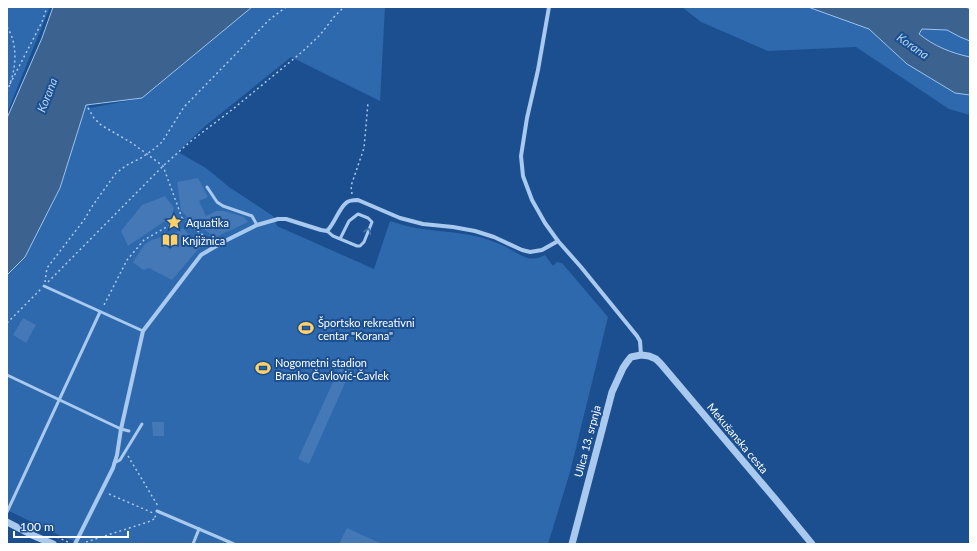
<svg xmlns="http://www.w3.org/2000/svg" width="977" height="551" font-family="Lato,sans-serif">
  <style>
    .green { fill: #2e69ad }
    .water { fill: #3c6290; stroke: #9cc4f0 }
    .building { fill: #4478b7 }
    .lines { fill: none; stroke-linecap: round; stroke-linejoin: round }
    .path { stroke: #a9c9ee; stroke-width: 1.5; stroke-dasharray: 2 3; stroke-linecap: butt }
    .service { stroke: #a9c9ee; stroke-width: 3 }
    .minor { stroke: #a9c9ee; stroke-width: 4 }
    .tertiary { stroke: #a9c9ee; stroke-width: 7 }
    .oneway { stroke: #4674ac }
    .labels { text-anchor: middle; dominant-baseline: central; stroke-width: 4; stroke-linejoin: round; paint-order: stroke }
    .poi-label { font-size: 11px; fill: #fff; stroke: #1b4f8f; text-anchor: start }
    .street-label { font-size: 11px; fill: #fff; stroke: #1b4f8f }
    .water-label { font-size: 12px; font-style: italic; fill: #b5d3f5; stroke: #1b4f8f }
  </style>
  <rect width="100%" height="100%" fill="#1b4f8f"/>
  <g class="green">
    <polygon points="7,7 50,7 7,113"/>
    <path d="M 252,7 L 385,7 L 380,101 L 291,57 L 204,127 L 178,152 L 206,168 L 229,187 L 273,216 L 277,226 L 374,269 L 390,221 C 399,224 407,226 416,228 C 441,232 466,232 489,240 C 495,242 502,245 508,248 C 522,256 530,263 545,255 L 553,266 L 557,262 L 562,263 L 608,317 L 570,472 L 548,544 L 81,544 L 63,537 L 7,510 L 7,275 L 25,257 L 60,188 L 86,105 L 88,105 L 90,108 L 142,98 Z"/>
    <polygon points="682,7 809,7 869,29 907,64 954,93 970,95 970,115 949,109 856,47 768,51 701,22"/>
    <polygon points="921,29 947,30 960,37 970,41 970,57 951,52 930,42 919,34"/>
  </g>
  <g class="water">
    <polygon points="53,7 252,7 142,98 86,105 60,188 25,257 7,275 7,118 42,38"/>
    <path d="M 808,7 L 966,7 L 970,9 L 970,41 L 960,37 L 947,30 L 922,29 L 919,34 C 934,46 951,53 970,57 L 970,95 L 955,93 L 907,64 L 869,29 Z"/>
  </g>
  <g class="building">
    <polygon points="198,178 208,197 199,201 206,216 216,211 224,211 244,217 248,222 216,237 190,221 181,210 177,182"/>
    <polygon points="165,196 174,208 171,217 128,246 121,231 142,205"/>
    <polygon points="183,228 200,247 172,280 149,268 143,270 133,262 144,245 151,240 173,234"/>
    <polygon points="23,318 36,325 26,343 13,335"/>
    <polygon points="343,360 353,365 309,464 298,459"/>
    <polygon points="152,422 164,422 164,436 153,436"/>
    <polygon points="347,528 382,544 339,544"/>
  </g>
  <g class="lines">
    <g class="path">
      <path d="M 7,27 C 19,45 16,72 7,91"/>
      <polyline points="10,84 42,22 47,7"/>
      <polyline points="88,108 94,118 101,125 132,143 163,166 182,218 144,240 127,260 103,307"/>
      <polyline points="352,194 351,186 364,148 368,103"/>
      <polyline points="182,218 210,241"/>
      <polyline points="45,282 47,268 84,220 93,205 116,173 127,165 141,158 154,149 162,142 184,107 269,20 286,7"/>
      <polyline points="48,282 163,166 191,141 233,109 302,52 320,35 334,17 344,7"/>
      <polyline points="7,323 41,289"/>
      <polyline points="128,456 158,506"/>
      <polyline points="109,494 153,513"/>
      <polyline points="57,537 70,543"/>
      <polyline points="86,542 148,522 156,518 155,517 156,515"/>
    </g>
    <g class="service">
      <polyline points="207,187 217,202 223,206 252,216 257,225"/>
      <polyline points="327,231 333,236 357,246 360,246 364,242 372,222 368,218 358,214 349,221 340,239"/>
      <polyline points="44,286 143,331"/>
      <polyline points="7,375 121,429 129,431"/>
      <polyline points="114,463 120,460 142,424"/>
      <polyline points="157,511 234,544"/>
      <polyline points="7,512 100,312"/>
      <polyline points="193,544 199,529"/>
    </g>
    <g class="minor">
      <polyline points="549,7 538,70 527,118 521,156 523,176 532,200 545,223 558,241 581,267 637,336 640,341 641,355"/>
      <path d="M 75,544 L 113,468 L 117,455 L 121,429 L 143,331 L 201,255 L 223,242 L 257,225 L 278,219 L 286,219 L 321,230 L 327,231 C 335,223 338,210 346,203 C 349,200 354,200 358,200 L 400,218 L 423,224 L 453,227 L 475,231 L 494,237 L 522,250 L 530,252 L 542,250 L 558,241"/>
    </g>
    <g class="tertiary">
      <polyline points="7,522 32,535 53,544"/>
      <polyline points="572,544 612,392 623,368 627,362 631,357 641,355 649,356 656,359 661,364 776,500 812,544"/>
    </g>
  </g>
  <defs><path id="oneway-chevron" d="M-2-3.5L2.5 0L-2 3.5" fill="none" stroke-width="1.6" stroke-linecap="round" stroke-linejoin="round"/></defs>
  <use class="oneway" href="#oneway-chevron" transform="translate(368 231) rotate(-68)"/>
  <defs>
    <g id="sight-bare" transform="scale(1.2)"><path d="M0-6L1.8-2.2L6-1.7L2.9 1.2L3.7 5.4L0 3.3L-3.7 5.4L-2.9 1.2L-6-1.7L-1.8-2.2Z" fill="#ffd166" stroke="#1b4f8f" stroke-width="2.5" paint-order="stroke"/></g>
    <g id="library-bare" transform="scale(1.2)"><path d="M-6-4Q-3-5.5-.7-3.5V5Q-3 3-6 4ZM6-4Q3-5.5 .7-3.5V5Q3 3 6 4Z" fill="#ffd166" stroke="#1b4f8f" stroke-width="2.5" paint-order="stroke"/></g>
    <g id="stadium-bare" transform="scale(1.2)"><path d="M0-5a6.5 5 0 1 0 0 10a6.5 5 0 1 0 0-10ZM-3.5-1.8h7v3.6h-7Z" fill="#ffd166" stroke="#1b4f8f" stroke-width="2.5" paint-order="stroke"/></g>
  </defs>
  <g fill-rule="evenodd">
    <use href="#sight-bare" x="174" y="222"/>
    <use href="#library-bare" x="170" y="240"/>
    <use href="#stadium-bare" x="306" y="328"/>
    <use href="#stadium-bare" x="263" y="368"/>
  </g>
  <g class="labels">
    <g class="poi-label">
      <text x="186" y="222">Aquatika</text>
      <text x="182" y="240">Knjižnica</text>
      <text x="318" y="322">Športsko rekreativni<tspan x="318" dy="13">centar "Korana"</tspan></text>
      <text x="275" y="362">Nogometni stadion<tspan x="275" dy="13">Branko Čavlović-Čavlek</tspan></text>
    </g>
    <g class="street-label">
      <text transform="translate(738 438) rotate(50)">Mekušanska cesta</text>
      <text transform="translate(587 441) rotate(-75)">Ulica 13. srpnja</text>
    </g>
    <g class="water-label">
      <text transform="translate(913 46) rotate(35)">Korana</text>
      <text transform="translate(47 95) rotate(-69)">Korana</text>
    </g>
  </g>
  <rect width="977" height="551" fill="none" stroke="#ffffff" stroke-width="16"/>
  <path d="M14 531v6h114v-6" fill="none" stroke="#ffffff" stroke-width="2"/>
  <text x="20" y="531" font-size="12" fill="#ffffff" stroke="#1b4f8f" stroke-width="3" paint-order="stroke">100 m</text>
</svg>
